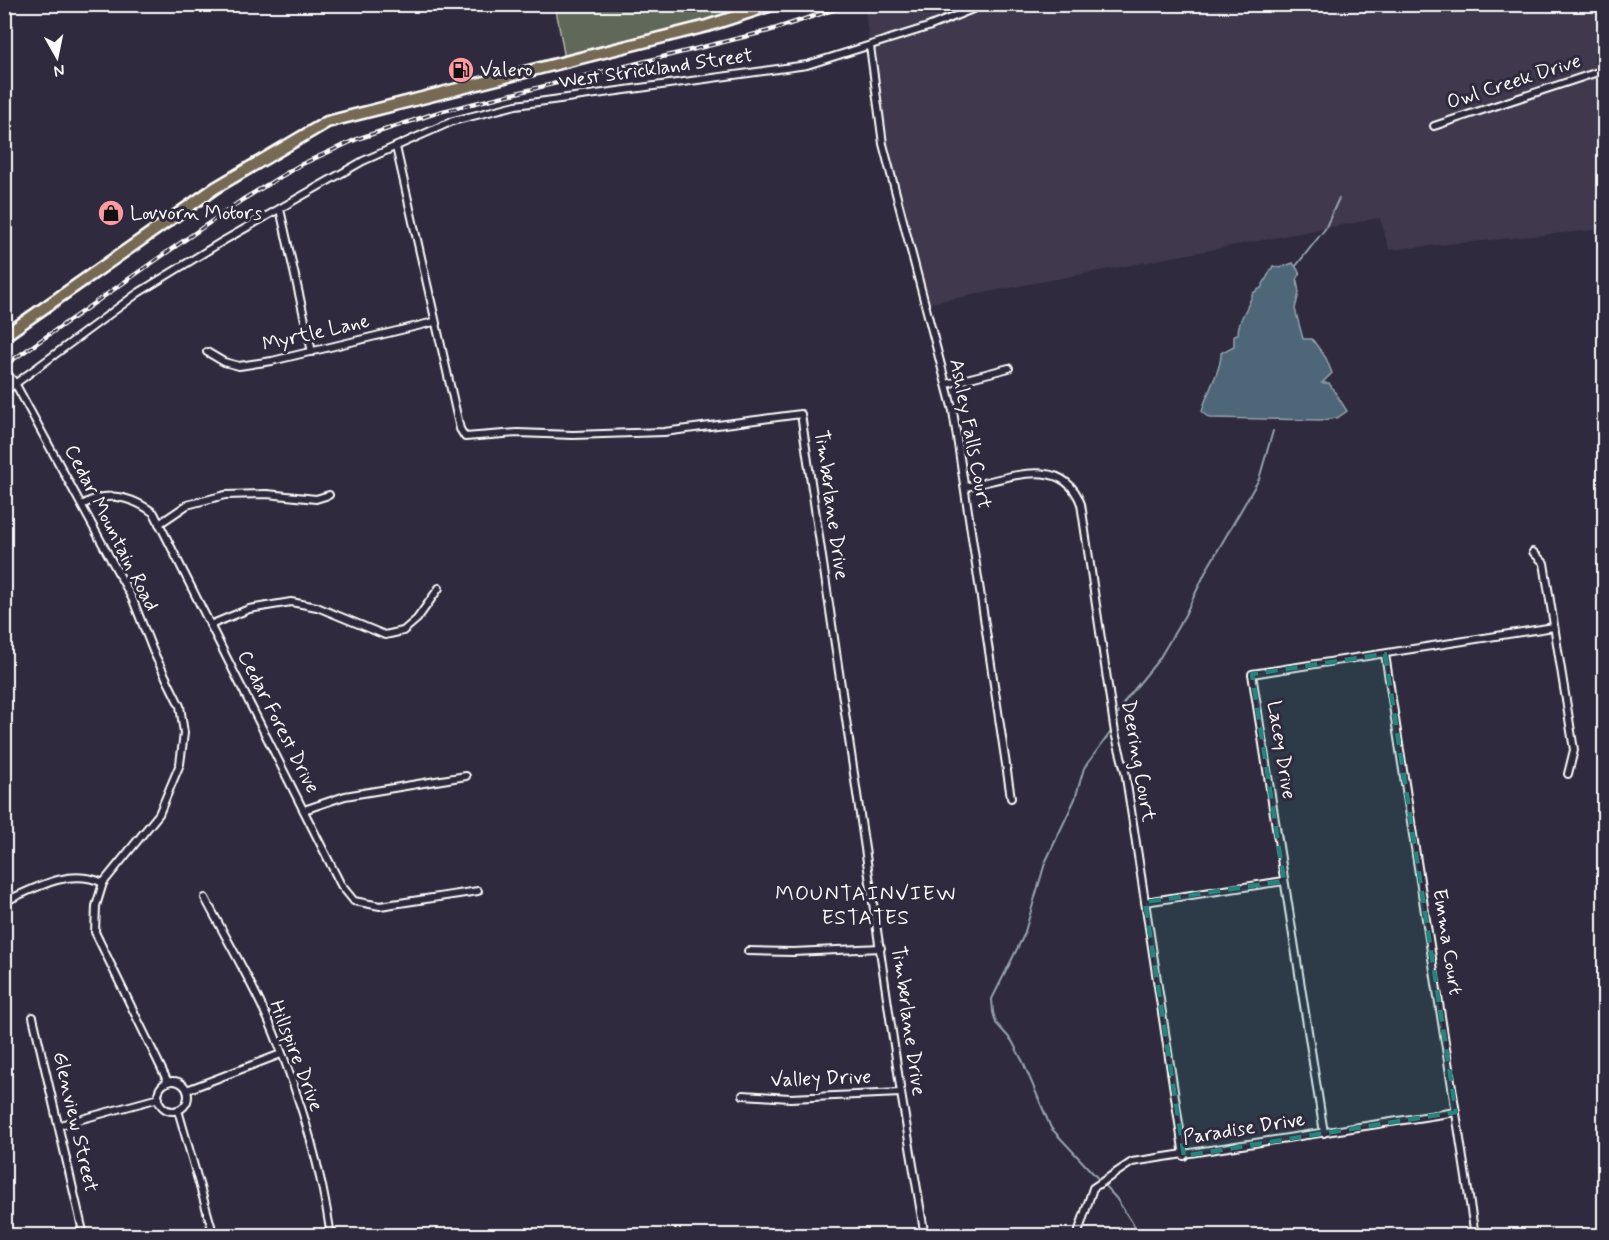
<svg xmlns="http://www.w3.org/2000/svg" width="1609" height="1240" font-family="Mynerve,sans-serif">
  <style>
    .built { fill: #3f374d }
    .green { fill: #61675a; stroke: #b0b3ac; stroke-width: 1.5 }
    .water { fill: #4e6678; stroke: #95a3ae; stroke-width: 1.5 }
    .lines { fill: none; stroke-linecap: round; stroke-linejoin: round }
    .stream { stroke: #95a3ae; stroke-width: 2 }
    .street-casing { stroke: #fff; stroke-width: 10 }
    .primary-casing { stroke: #fff; stroke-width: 15 }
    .street { stroke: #2f2a3d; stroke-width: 6 }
    .primary { stroke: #776a54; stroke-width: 10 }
    .rail-casing { stroke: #fff; stroke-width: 4.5 }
    .rail { stroke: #2f2a3d; stroke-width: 2; stroke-dasharray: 7; stroke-linecap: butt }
    .marked { fill: #27847c; fill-opacity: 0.2; stroke: #27847c; stroke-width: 4.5; stroke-dasharray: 12 8; stroke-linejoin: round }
    .labels { text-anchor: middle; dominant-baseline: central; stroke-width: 6; stroke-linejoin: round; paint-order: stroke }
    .street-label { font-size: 20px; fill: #fff; stroke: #2f2a3d }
    .poi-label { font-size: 20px; fill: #fff; stroke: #2f2a3d; text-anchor: start }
    .neighbourhood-label { font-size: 21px; letter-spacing: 1.5px; fill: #fff; stroke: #2f2a3d }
  </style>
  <rect width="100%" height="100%" fill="#2f2a3d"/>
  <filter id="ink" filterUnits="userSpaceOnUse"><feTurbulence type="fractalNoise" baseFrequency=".0167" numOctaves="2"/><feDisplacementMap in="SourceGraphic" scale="12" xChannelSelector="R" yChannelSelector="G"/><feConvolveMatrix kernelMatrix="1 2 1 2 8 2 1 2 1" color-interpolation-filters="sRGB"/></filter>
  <g filter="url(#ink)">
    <polygon class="built" points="864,5 1604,5 1604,229 1389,250 1380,218 925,304 883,144"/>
    <polygon class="green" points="555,4 771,5 565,59"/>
    <path class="water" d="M 1293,263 L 1300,273 L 1297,280 L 1299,293 L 1295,309 L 1303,339 L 1312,339 L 1326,358 L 1332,373 L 1322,383 L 1329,383 L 1347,411 L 1337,418 L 1323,420 L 1209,418 L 1202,412 C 1205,395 1222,369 1221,353 L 1234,346 L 1234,335 L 1238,334 C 1238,319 1249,307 1253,293 L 1261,288 L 1273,266 L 1280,268 Z"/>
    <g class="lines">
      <g class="stream">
        <polyline points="1296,266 1325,229 1339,198"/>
        <polyline points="1118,714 1125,701 1159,659 1185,615 1207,569 1259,479 1273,431"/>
        <polyline points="1110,733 1084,768 1075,799 1045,863 1024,935 992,999 993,1012 996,1023 1012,1041 1023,1062 1051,1128 1116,1198 1141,1236"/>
      </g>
      <g class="street-casing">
        <g id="street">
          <polyline points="870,46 883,144 953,411 1011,798"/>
          <polyline points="1434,126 1604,70"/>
          <polyline points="396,147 460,429 465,437 517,433 573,435 664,432 801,414 901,1093 924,1231"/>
          <polyline points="280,209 312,352"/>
          <polyline points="207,352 224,362 239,366 272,361 434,322"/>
          <polyline points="4,370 15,383 133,600 153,651 180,706 184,733 180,764 159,814 103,883 96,906 95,932 168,1082"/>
          <polyline points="947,384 1009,368"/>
          <polyline points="4,392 138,293 223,241 363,161 453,121 516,105 807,65 928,27 985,4"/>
          <path d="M 965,487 C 1006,479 1063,453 1081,504 L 1115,733 L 1125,771 L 1184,1156"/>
          <path d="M 82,505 C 107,490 132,497 154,513 L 341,885 L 354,901 L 380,906 L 478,891"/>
          <polyline points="159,524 187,505 225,495 267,494 316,499 329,495"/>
          <polyline points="1533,552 1544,563 1574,750 1568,774"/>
          <polyline points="210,625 249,609 291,602 317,607 385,635 403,631 417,619 439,588"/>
          <polyline points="1385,654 1475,1236"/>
          <polyline points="304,810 345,796 466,776"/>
          <path d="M 205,898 C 228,942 255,987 274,1033 C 300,1097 321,1167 331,1236"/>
          <path d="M 4,902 C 35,888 70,867 103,883"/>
          <polyline points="1145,902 1284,881"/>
          <polyline points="748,951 793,952 881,948"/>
          <polyline points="33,1017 84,1236"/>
          <circle cx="173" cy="1096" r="15"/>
          <polyline points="187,1090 281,1054"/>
          <polyline points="743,1095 790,1098 901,1093"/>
          <polyline points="178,1110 214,1236"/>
          <polyline points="60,1125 159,1098"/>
          <polyline points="1324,1133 1252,674 1554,627"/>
          <polyline points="1079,1236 1079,1230 1093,1188 1132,1162 1456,1112"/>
        </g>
      </g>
      <g class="primary-casing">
        <polyline id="primary" points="4,336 215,188 327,122 707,26 775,4"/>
      </g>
      <use href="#street" class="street"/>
      <use href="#primary" class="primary"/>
      <g class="rail-casing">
        <polyline id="rail" points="4,366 242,200 300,165 357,139 439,112 768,31 851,4"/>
      </g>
      <use href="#rail" class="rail"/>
    </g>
  </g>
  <path class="marked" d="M 1385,654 L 1456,1112 L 1184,1156 L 1145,902 L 1284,881 L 1252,674 Z"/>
  <defs>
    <g id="fuel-disc" transform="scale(1.35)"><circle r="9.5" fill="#ff9aa2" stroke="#2f2a3d"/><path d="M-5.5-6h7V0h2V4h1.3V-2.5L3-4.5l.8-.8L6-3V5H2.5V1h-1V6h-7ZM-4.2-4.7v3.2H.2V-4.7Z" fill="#111"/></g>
    <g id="shop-disc" transform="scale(1.35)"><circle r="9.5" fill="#ff9aa2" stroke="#2f2a3d"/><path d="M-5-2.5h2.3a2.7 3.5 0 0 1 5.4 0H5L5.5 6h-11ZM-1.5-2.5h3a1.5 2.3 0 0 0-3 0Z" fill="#111"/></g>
  </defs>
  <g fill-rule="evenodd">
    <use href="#fuel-disc" x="461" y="70"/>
    <use href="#shop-disc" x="111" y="213"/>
  </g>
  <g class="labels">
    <g class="street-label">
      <text transform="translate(656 69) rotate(-8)">West Strickland Street</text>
      <text transform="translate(1514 82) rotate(-18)">Owl Creek Drive</text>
      <text transform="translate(316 333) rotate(-13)">Myrtle Lane</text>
      <text transform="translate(970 434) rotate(79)">Ashley Falls Court</text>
      <text transform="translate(831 505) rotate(82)">Timberlane Drive</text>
      <text transform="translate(111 528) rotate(63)">Cedar Mountain Road</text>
      <text transform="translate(278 722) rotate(63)">Cedar Forest Drive</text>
      <text transform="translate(1281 750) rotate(81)">Lacey Drive</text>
      <text transform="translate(1138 761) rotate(80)">Deering Court</text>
      <text transform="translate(1447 942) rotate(81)">Emma Court</text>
      <text transform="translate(908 1021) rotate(82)">Timberlane Drive</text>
      <text transform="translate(296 1056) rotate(69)">Hillspire Drive</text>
      <text transform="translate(821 1079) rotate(-2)">Valley Drive</text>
      <text transform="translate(75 1122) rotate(77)">Glenview Street</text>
      <text transform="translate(1244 1129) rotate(-9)">Paradise Drive</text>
    </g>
    <g class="poi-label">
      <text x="480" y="70">Valero</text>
      <text x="130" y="213">Lovvorn Motors</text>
    </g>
    <g class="neighbourhood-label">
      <text x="866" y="894">MOUNTAINVIEW<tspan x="866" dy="24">ESTATES</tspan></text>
    </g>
  </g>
  <rect width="1609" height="1240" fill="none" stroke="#2f2a3d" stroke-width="24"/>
  <rect x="12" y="12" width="1585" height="1216" fill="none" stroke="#fff" stroke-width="2" filter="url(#ink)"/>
  <g transform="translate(57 57) rotate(171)" stroke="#2f2a3d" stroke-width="4.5" paint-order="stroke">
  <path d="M0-4.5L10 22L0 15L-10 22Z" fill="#ffffff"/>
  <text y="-9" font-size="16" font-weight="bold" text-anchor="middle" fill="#ffffff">N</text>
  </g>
</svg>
